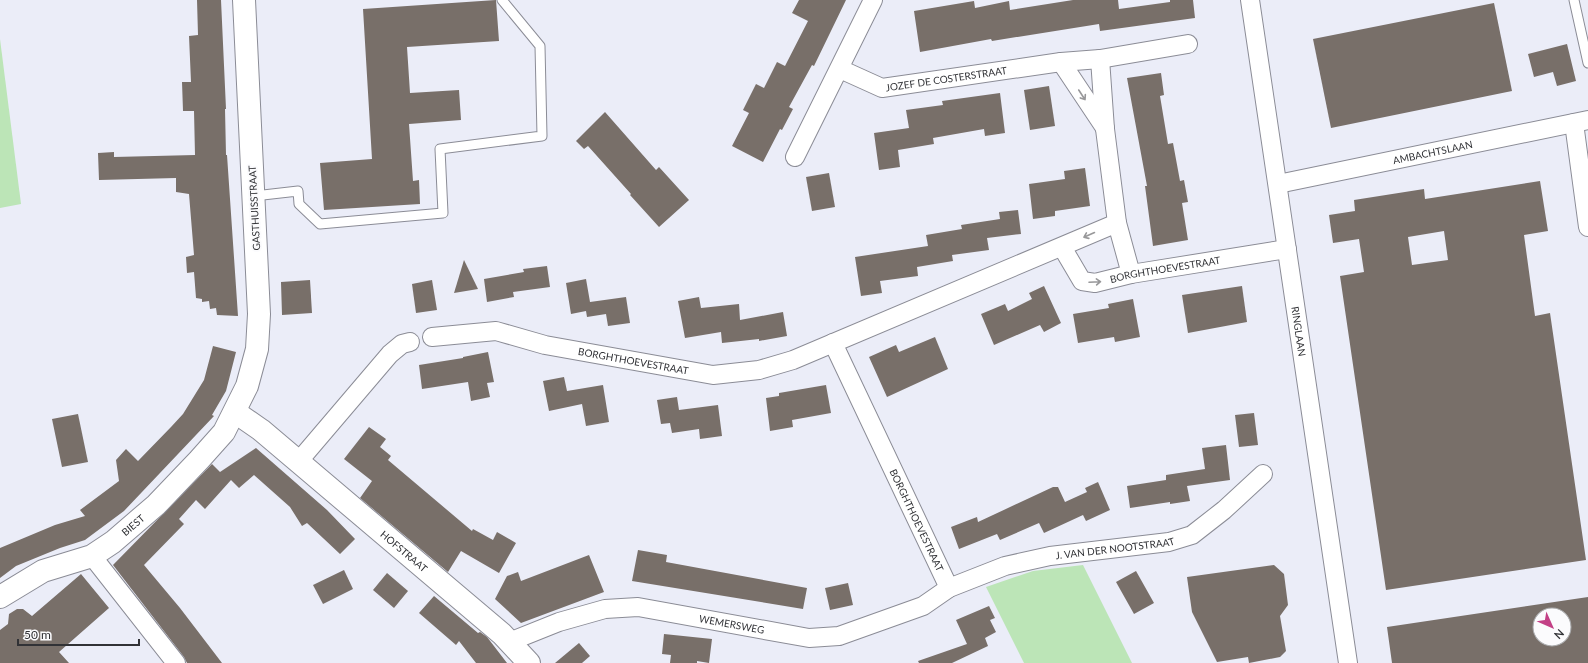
<svg xmlns="http://www.w3.org/2000/svg" width="1588" height="663" font-family="Lato,sans-serif">
  <style>
    .green { fill: #bce5b7 }
    .building { fill: #786f69; fill-rule: evenodd }
    .lines { fill: none; stroke-linecap: round; stroke-linejoin: round }
    .lane-casing { stroke: #8b8c96; stroke-width: 11 }
    .street-casing { stroke: #8b8c96; stroke-width: 20 }
    .secondary-casing { stroke: #8b8c96; stroke-width: 24 }
    .lane { stroke: #fff; stroke-width: 9 }
    .street { stroke: #fff; stroke-width: 18 }
    .secondary { stroke: #fff; stroke-width: 22 }
    .oneway { stroke: #98989a }
    .labels { text-anchor: middle; dominant-baseline: central; stroke-width: 4; stroke-linejoin: round; paint-order: stroke }
    .street-label { font-size: 10px; fill: #313236; stroke: #fbfbfd }
  </style>
  <rect width="100%" height="100%" fill="#ebedf8"/>
  <g class="green">
    <polygon points="0,39 21,204 0,208"/>
    <polygon points="1083,565 1132,663 1024,663 986,587 1033,571"/>
  </g>
  <g class="building">
    <polygon points="197,0 221,0 226,109 225,109 226,155 227,155 238,316 217,315 216,308 210,309 209,301 202,302 202,299 196,298 194,272 187,273 186,257 194,255 189,194 176,192 176,178 99,180 98,153 114,152 114,157 195,155 194,111 183,111 182,82 191,82 189,36 198,35"/>
    <polygon points="496,0 499,41 407,47 410,93 459,90 461,120 409,124 413,181 419,180 420,204 324,210 320,163 372,159 363,9"/>
    <polygon points="799,0 846,0 814,66 812,65 789,107 793,109 782,130 780,129 763,162 732,146 749,113 743,110 756,84 764,88 777,62 785,66 808,21 792,13"/>
    <polygon points="1073,0 1118,0 1119,9 1170,2 1170,0 1193,0 1195,18 1100,31 1099,24 992,41 991,39 920,52 914,11 974,1 975,8 1009,1 1010,10"/>
    <polygon points="1494,3 1512,91 1331,128 1313,39"/>
    <polygon points="1567,44 1576,81 1557,86 1553,72 1534,77 1528,54"/>
    <polygon points="1161,73 1164,95 1160,96 1168,144 1173,143 1180,181 1184,180 1188,202 1182,203 1188,240 1153,246 1145,186 1147,186 1127,78"/>
    <polygon points="1049,86 1055,126 1030,130 1024,90"/>
    <polygon points="1000,93 1005,133 985,136 984,129 933,138 934,144 898,150 900,167 879,170 874,133 909,128 906,110 943,105 942,101"/>
    <polygon points="605,112 656,170 659,167 689,200 659,227 630,195 631,194 588,146 584,149 576,141"/>
    <polygon points="1085,168 1090,206 1055,211 1055,216 1033,219 1029,184 1065,179 1064,171"/>
    <polygon points="829,173 835,207 812,211 806,177"/>
    <path d="M 1540,181 L 1548,231 L 1524,235 L 1535,316 L 1550,313 L 1586,560 L 1386,590 L 1340,276 L 1364,272 L 1359,239 L 1333,243 L 1329,215 L 1355,211 L 1354,200 L 1424,189 L 1425,199 ZM 1444,231 L 1448,260 L 1412,265 L 1408,237 Z"/>
    <polygon points="1018,210 1021,234 987,238 989,250 952,255 953,261 917,267 918,276 880,281 882,293 861,296 855,257 928,246 926,235 962,229 961,225 1000,219 999,212"/>
    <polygon points="464,260 478,289 454,293"/>
    <polygon points="547,266 550,287 513,292 514,297 487,302 484,279 524,272 523,269"/>
    <polygon points="586,279 590,302 626,297 630,323 608,326 606,314 587,317 586,311 571,314 566,283"/>
    <polygon points="310,280 312,313 282,315 281,282"/>
    <polygon points="432,280 437,310 416,313 412,284"/>
    <polygon points="1044,286 1061,323 1044,332 1040,325 994,345 981,314 1005,304 1008,311 1032,299 1029,293"/>
    <polygon points="1242,286 1247,322 1188,333 1182,295"/>
    <polygon points="699,297 701,308 739,304 740,320 783,312 787,336 759,341 759,339 722,343 721,332 685,338 678,301"/>
    <polygon points="1133,299 1140,337 1115,342 1114,337 1078,343 1073,314 1109,308 1108,304"/>
    <polygon points="935,337 948,369 887,397 869,357 896,345 899,352"/>
    <polygon points="213,346 236,352 226,391 212,415 214,416 124,511 93,534 85,540 60,548 16,566 0,578 0,548 55,525 85,516 80,510 119,481 116,460 126,449 138,461 171,427 183,414 204,380"/>
    <polygon points="488,352 494,382 487,383 490,397 471,401 468,382 422,389 419,365 463,358 463,357"/>
    <polygon points="564,377 567,391 603,385 609,422 586,426 582,404 549,411 543,381"/>
    <polygon points="826,385 831,413 792,420 793,427 770,431 766,398 779,396 779,393"/>
    <polygon points="677,397 679,410 718,405 722,436 700,439 699,429 672,433 670,423 661,424 657,400"/>
    <polygon points="1254,413 1258,445 1239,447 1235,415"/>
    <polygon points="78,414 88,462 62,467 52,419"/>
    <polygon points="369,427 386,439 380,447 391,456 388,460 472,531 473,529 493,540 497,532 516,543 499,573 461,551 448,572 360,498 372,481 344,459"/>
    <polygon points="1226,445 1230,480 1187,486 1190,501 1170,504 1170,502 1130,508 1127,486 1166,480 1166,475 1205,469 1202,448"/>
    <polygon points="256,448 327,510 355,539 340,554 307,523 302,526 290,507 254,475 239,488 231,480 205,509 196,500 179,519 184,524 144,565 180,608 222,663 187,663 184,657 113,565 212,464 220,472"/>
    <polygon points="1098,482 1110,510 1086,521 1083,515 1044,533 1039,523 1000,540 997,534 959,549 951,527 977,517 978,522 1053,487 1058,487 1065,502 1087,492 1085,488"/>
    <polygon points="638,550 667,555 666,562 807,588 803,609 632,581"/>
    <polygon points="589,555 604,592 521,623 495,599 507,576 518,572 521,581"/>
    <polygon points="1274,565 1284,574 1288,605 1280,616 1286,651 1280,657 1249,663 1248,657 1217,662 1192,612 1187,577"/>
    <polygon points="344,570 353,589 323,604 313,585"/>
    <polygon points="1136,571 1154,603 1134,614 1116,582"/>
    <polygon points="387,573 408,591 394,608 373,590"/>
    <polygon points="81,574 109,608 59,652 69,663 0,663 0,630 8,624 9,614 17,609 23,609 32,616"/>
    <polygon points="848,583 853,605 830,610 825,588"/>
    <polygon points="434,596 478,633 480,632 487,637 507,663 476,663 459,641 456,645 419,613"/>
    <path d="M 1588,597 L 1588,663 L 1392,663 L 1387,627 ZM 1540,615 L 1564,615 L 1564,639 L 1540,639 Z"/>
    <polygon points="989,606 995,618 990,620 996,632 985,638 988,646 952,663 919,663 918,661 967,644 956,620"/>
    <polygon points="664,634 712,639 709,663 697,661 697,663 670,663 671,655 662,654"/>
    <polygon points="579,643 590,656 582,663 555,663"/>
  </g>
  <g class="lines">
    <g class="lane-casing">
      <g id="lane">
        <polyline points="1574,0 1588,63"/>
        <polyline points="254,196 298,191 299,204 320,224 443,213 440,149 542,136 540,46 502,0"/>
      </g>
    </g>
    <g class="street-casing">
      <g id="street">
        <path id="s1" d="M 1250,0 L 1348,663"/>
        <polyline points="1100,59 1105,129 1117,223 1131,274"/>
        <polyline points="1061,62 1105,128"/>
        <path id="s2" d="M 840,69 L 882,88 L 1061,62 L 1100,59 L 1188,44"/>
        <polyline points="1574,123 1588,227"/>
        <polyline points="795,157 873,0"/>
        <path id="s3" d="M 1278,184 L 1588,120"/>
        <path id="s4" d="M 1062,247 L 1082,281 L 1095,283 L 1131,274 L 1287,249"/>
        <path id="s5" d="M 432,337 L 496,331 L 545,345 L 713,375 L 759,370 L 793,360 L 1117,223"/>
        <path id="s6" d="M 833,343 L 949,588"/>
        <polyline points="298,462 390,354 402,344 410,342"/>
        <polyline points="92,556 176,663"/>
        <path id="s7" d="M 509,642 L 559,622 L 605,609 L 638,607 L 809,638 L 839,636 L 923,606 L 949,588 L 1005,566 L 1050,556 L 1169,542 L 1192,535 L 1224,510 L 1263,474"/>
      </g>
    </g>
    <g class="secondary-casing">
      <g id="secondary">
        <path id="s8" d="M 235,412 L 261,430 L 502,634 L 529,663"/>
        <path id="s9" d="M 0,597 L 43,571 L 92,556 L 113,542 L 156,505 L 199,460 L 224,432 L 247,386 L 257,349 L 259,314 L 244,0"/>
      </g>
    </g>
    <use href="#lane" class="lane"/>
    <use href="#street" class="street"/>
    <use href="#secondary" class="secondary"/>
  </g>
  <defs><path id="oneway-shaft" d="M-6 0H5M1.5-3L5.5 0L1.5 3" fill="none" stroke-width="1.6" stroke-linecap="round" stroke-linejoin="round"/></defs>
  <g class="oneway">
    <use href="#oneway-shaft" transform="translate(1082 95) rotate(57)"/>
    <use href="#oneway-shaft" transform="translate(1089 235) rotate(156)"/>
    <use href="#oneway-shaft" transform="translate(1095 282) rotate(-3)"/>
  </g>
  <g class="labels">
    <g class="street-label">
      <text stroke="none"><textPath href="#s2" startOffset="111">JOZEF DE COSTERSTRAAT</textPath></text>
      <text stroke="none"><textPath href="#s3" startOffset="158">AMBACHTSLAAN</textPath></text>
      <text transform="translate(254 208) rotate(-93)">GASTHUISSTRAAT</text>
      <text stroke="none"><textPath href="#s4" startOffset="124">BORGHTHOEVESTRAAT</textPath></text>
      <text stroke="none"><textPath href="#s1" startOffset="335">RINGLAAN</textPath></text>
      <text stroke="none"><textPath href="#s5" startOffset="205">BORGHTHOEVESTRAAT</textPath></text>
      <text stroke="none"><textPath href="#s6" startOffset="196">BORGHTHOEVESTRAAT</textPath></text>
      <text stroke="none"><textPath href="#s9" startOffset="153">BIEST</textPath></text>
      <text stroke="none"><textPath href="#s7" startOffset="631">J. VAN DER NOOTSTRAAT</textPath></text>
      <text stroke="none"><textPath href="#s8" startOffset="219">HOFSTRAAT</textPath></text>
      <text stroke="none"><textPath href="#s7" startOffset="230">WEMERSWEG</textPath></text>
    </g>
  </g>
  <g transform="translate(1552 627) rotate(135)"><circle r="19" fill="#fbfbfd" stroke="#aaabad"/>
  <path d="M0-3L7 15L0 10L-7 15Z" fill="#c34086"/>
  <text y="-6" font-size="11" font-weight="bold" text-anchor="middle" fill="#313236">N</text>
  </g>
  <path d="M18 639v6h121v-6" fill="none" stroke="#313236" stroke-width="2"/>
  <text x="24" y="639" font-size="12" fill="#313236" stroke="#fbfbfd" stroke-width="3" paint-order="stroke">50 m</text>
</svg>
